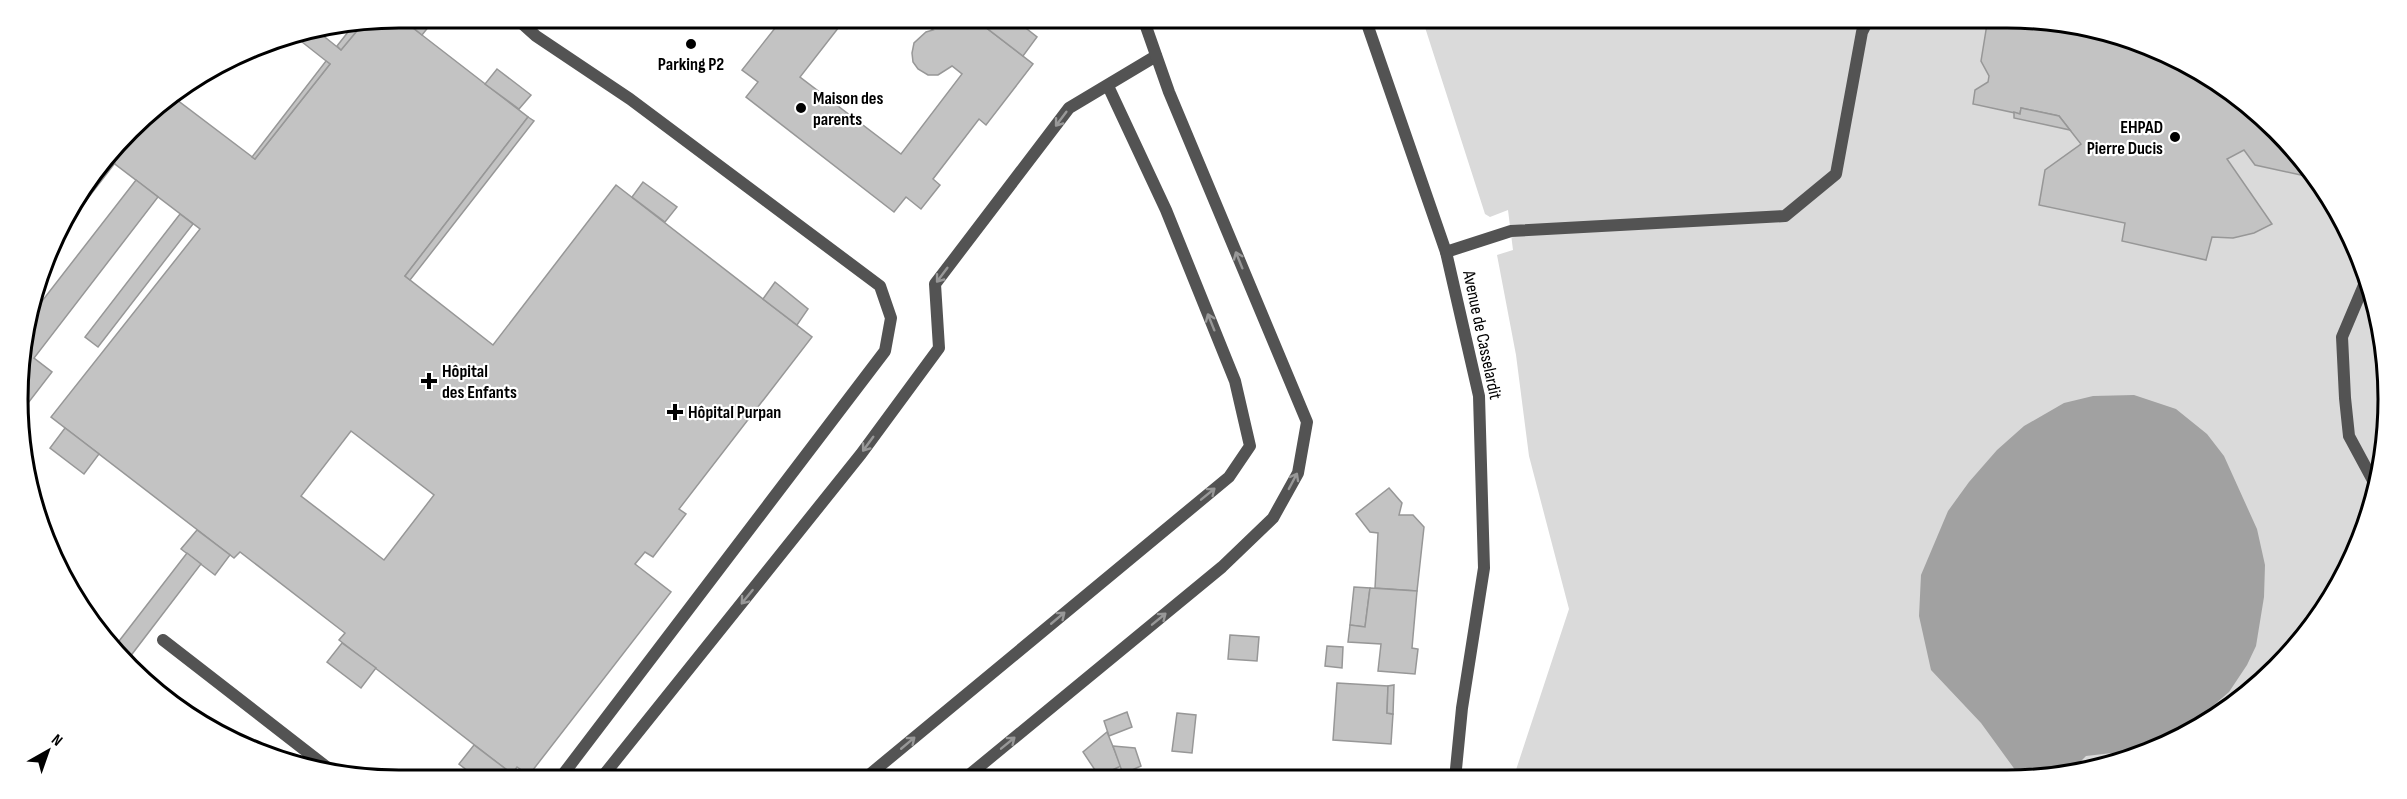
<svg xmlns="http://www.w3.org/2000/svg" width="2407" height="799" font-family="'Sofia Sans Condensed',sans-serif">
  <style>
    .green { fill: #dadada }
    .water { fill: #a1a1a1 }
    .building { fill: #c3c3c3; stroke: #979797; stroke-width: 1.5; fill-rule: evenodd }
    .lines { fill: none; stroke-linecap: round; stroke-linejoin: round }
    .service { stroke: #535353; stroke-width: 12 }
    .minor { stroke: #535353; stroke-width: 12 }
    .tertiary { stroke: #535353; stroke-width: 12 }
    .oneway { stroke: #989898 }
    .poi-dot { fill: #000; stroke: #fff; stroke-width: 2 }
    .labels { text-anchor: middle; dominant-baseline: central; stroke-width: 4.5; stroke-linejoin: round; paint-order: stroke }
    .poi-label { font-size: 18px; font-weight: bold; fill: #000; stroke: #fff; text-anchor: start }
    .street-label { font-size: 18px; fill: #000; stroke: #fff }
    .rim { fill: none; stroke: #000; stroke-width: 3 }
  </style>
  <rect width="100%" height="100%" fill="#fff"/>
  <polygon class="green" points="1422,18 2008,18 2106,31 2239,97 2338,208 2386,349 2376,498 2338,591 2259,686 2176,742 2057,778 1513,779 1569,609 1529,456 1516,355 1497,255 1513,250 1508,210 1490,217 1485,214"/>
  <polygon class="water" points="2134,395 2176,409 2207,434 2224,456 2257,529 2265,565 2264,597 2256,646 2247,665 2229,692 2185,730 2147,749 2086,756 2081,761 2078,771 2057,778 2021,778 1981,723 1931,670 1919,616 1921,575 1948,511 1969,482 1997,450 2024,426 2064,403 2093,396"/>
  <g class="building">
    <path d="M 400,18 L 528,117 L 405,276 L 493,345 L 616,185 L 812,337 L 679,509 L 686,514 L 653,557 L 645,552 L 635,564 L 671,592 L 529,775 L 517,767 L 512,774 L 339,640 L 345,633 L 240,552 L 234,558 L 51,417 L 200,229 L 111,161 L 148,113 L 173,97 L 255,159 L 330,64 L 297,38 L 321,34 L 341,50 L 361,26 ZM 351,431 L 434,495 L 384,560 L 301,496 Z"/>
    <polygon points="401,18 431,18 434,20 422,35"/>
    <polygon points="783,18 846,18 800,77 901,154 962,74 952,66 938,75 928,75 918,69 913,62 912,53 914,43 926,32 933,30 917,18 990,18 984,26 1033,64 986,125 979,119 933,179 940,185 921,209 906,197 894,212 746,97 758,82 742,70"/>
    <polygon points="990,18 1013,18 1037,37 1023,56 984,26"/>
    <polygon points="1988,18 2008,18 2106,31 2239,97 2310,177 2255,165 2244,150 2227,159 2272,224 2254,233 2233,238 2212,237 2206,260 2122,241 2125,223 2039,205 2045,170 2081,144 2059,116 2021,108 2020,114 1973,104 1975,90 1988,82 1989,76 1981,61"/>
    <polygon points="361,26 341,50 337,46 352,27"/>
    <polygon points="326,61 330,64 255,159 252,157"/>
    <polygon points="497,69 531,95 519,109 485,84"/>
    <polygon points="2021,108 2059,116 2070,130 2014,118 2014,112 2020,114"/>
    <polygon points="528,117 534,121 410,280 405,276"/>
    <polygon points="111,161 115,163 54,242 58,230"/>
    <polygon points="136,180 158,197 34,358 52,372 25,407 21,350 32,314"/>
    <polygon points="643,182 677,207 665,222 632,197"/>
    <polygon points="180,214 193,224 98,347 85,337"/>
    <polygon points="775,282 808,309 797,325 763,299"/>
    <polygon points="65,428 99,454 84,474 50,448"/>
    <polygon points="1389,488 1402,503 1399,515 1413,515 1424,527 1417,591 1375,588 1378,533 1370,532 1356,514"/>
    <polygon points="197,530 230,555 215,575 181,549"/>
    <polygon points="187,553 201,564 129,658 116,645"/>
    <polygon points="1354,587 1370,588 1365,627 1350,625"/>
    <polygon points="1370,588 1417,591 1412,648 1418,649 1415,674 1378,671 1381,644 1348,642 1350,625 1365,627"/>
    <polygon points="1230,635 1259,637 1257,661 1228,659"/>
    <polygon points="342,643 376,668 361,688 327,662"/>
    <polygon points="1327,646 1343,647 1342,668 1325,666"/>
    <polygon points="1337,683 1388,686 1387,713 1393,714 1391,744 1333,740"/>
    <polygon points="1394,685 1393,714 1387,713 1388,686"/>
    <polygon points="1127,712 1132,727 1109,736 1104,721"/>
    <polygon points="1177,713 1196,715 1192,753 1172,751"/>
    <polygon points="1107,732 1121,766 1099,776 1083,752"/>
    <polygon points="474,745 507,770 499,781 481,781 459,764"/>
    <polygon points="1113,746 1135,748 1141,766 1123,774"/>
  </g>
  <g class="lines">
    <g class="service">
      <polyline points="516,18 536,36 630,99 880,286 891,318 885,351 558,781"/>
      <polyline points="1446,252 1511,231 1785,216 1836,174 1862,32 1869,18"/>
      <polyline points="2364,285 2342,337 2345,398 2349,436 2377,488"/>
      <polyline points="163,640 333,772"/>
      <polyline points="863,780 1229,477 1250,446 1235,381 1166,210 1108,86"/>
      <polyline points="599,781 861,454 939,348 935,284 1069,108 1156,56"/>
    </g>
    <polyline class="minor" points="963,780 1222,567 1273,518 1298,473 1307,422 1169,92 1143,18"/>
    <polyline class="tertiary" points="1365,18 1446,252 1479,396 1484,568 1462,708 1455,779"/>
  </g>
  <defs><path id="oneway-shaft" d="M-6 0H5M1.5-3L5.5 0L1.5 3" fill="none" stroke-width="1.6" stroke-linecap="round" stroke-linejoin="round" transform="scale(1.5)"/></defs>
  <g class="oneway">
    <use href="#oneway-shaft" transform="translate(1061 119) rotate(127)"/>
    <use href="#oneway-shaft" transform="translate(1239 260) rotate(-112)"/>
    <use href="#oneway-shaft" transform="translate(942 275) rotate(127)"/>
    <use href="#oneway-shaft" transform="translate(1211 322) rotate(-112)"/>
    <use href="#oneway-shaft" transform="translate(868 444) rotate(126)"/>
    <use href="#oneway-shaft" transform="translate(1293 481) rotate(-62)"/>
    <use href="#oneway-shaft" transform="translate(1208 494) rotate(-39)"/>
    <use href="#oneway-shaft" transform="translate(747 597) rotate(129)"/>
    <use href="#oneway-shaft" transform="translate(1058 618) rotate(-40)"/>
    <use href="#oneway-shaft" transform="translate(1159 619) rotate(-39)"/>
    <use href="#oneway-shaft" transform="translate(908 743) rotate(-40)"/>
    <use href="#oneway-shaft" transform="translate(1008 743) rotate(-39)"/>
  </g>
  <g class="poi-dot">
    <circle cx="691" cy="44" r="6"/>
    <circle cx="801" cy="108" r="6"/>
    <circle cx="2175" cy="137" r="6"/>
    <path d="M426 372h6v6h6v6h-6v6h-6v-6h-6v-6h6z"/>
    <path d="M672 403h6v6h6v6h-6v6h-6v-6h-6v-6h6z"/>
  </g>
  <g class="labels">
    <g class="poi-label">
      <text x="691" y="64" text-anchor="middle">Parking P2</text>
      <text x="813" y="98">Maison des<tspan x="813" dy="21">parents</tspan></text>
      <text x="2163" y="127" text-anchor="end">EHPAD<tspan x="2163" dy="21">Pierre Ducis</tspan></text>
      <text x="442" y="371">Hôpital<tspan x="442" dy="21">des Enfants</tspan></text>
      <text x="688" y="412">Hôpital Purpan</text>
    </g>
    <g class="street-label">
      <text transform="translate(1482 335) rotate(78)">Avenue de Casselardit</text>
    </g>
  </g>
  <path d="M0 0H2407V799H0ZM399 28H2007A371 371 0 0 1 2378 399V399A371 371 0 0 1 2007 770H399A371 371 0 0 1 28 399V399A371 371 0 0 1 399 28Z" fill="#fff" fill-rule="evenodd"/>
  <path class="rim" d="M399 28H2007A371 371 0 0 1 2378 399V399A371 371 0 0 1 2007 770H399A371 371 0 0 1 28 399V399A371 371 0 0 1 399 28Z"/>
  <g transform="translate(48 751) rotate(40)" stroke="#ffffff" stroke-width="4.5" paint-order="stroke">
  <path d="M0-4.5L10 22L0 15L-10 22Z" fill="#000000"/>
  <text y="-9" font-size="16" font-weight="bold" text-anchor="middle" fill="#000000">N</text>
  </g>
</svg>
